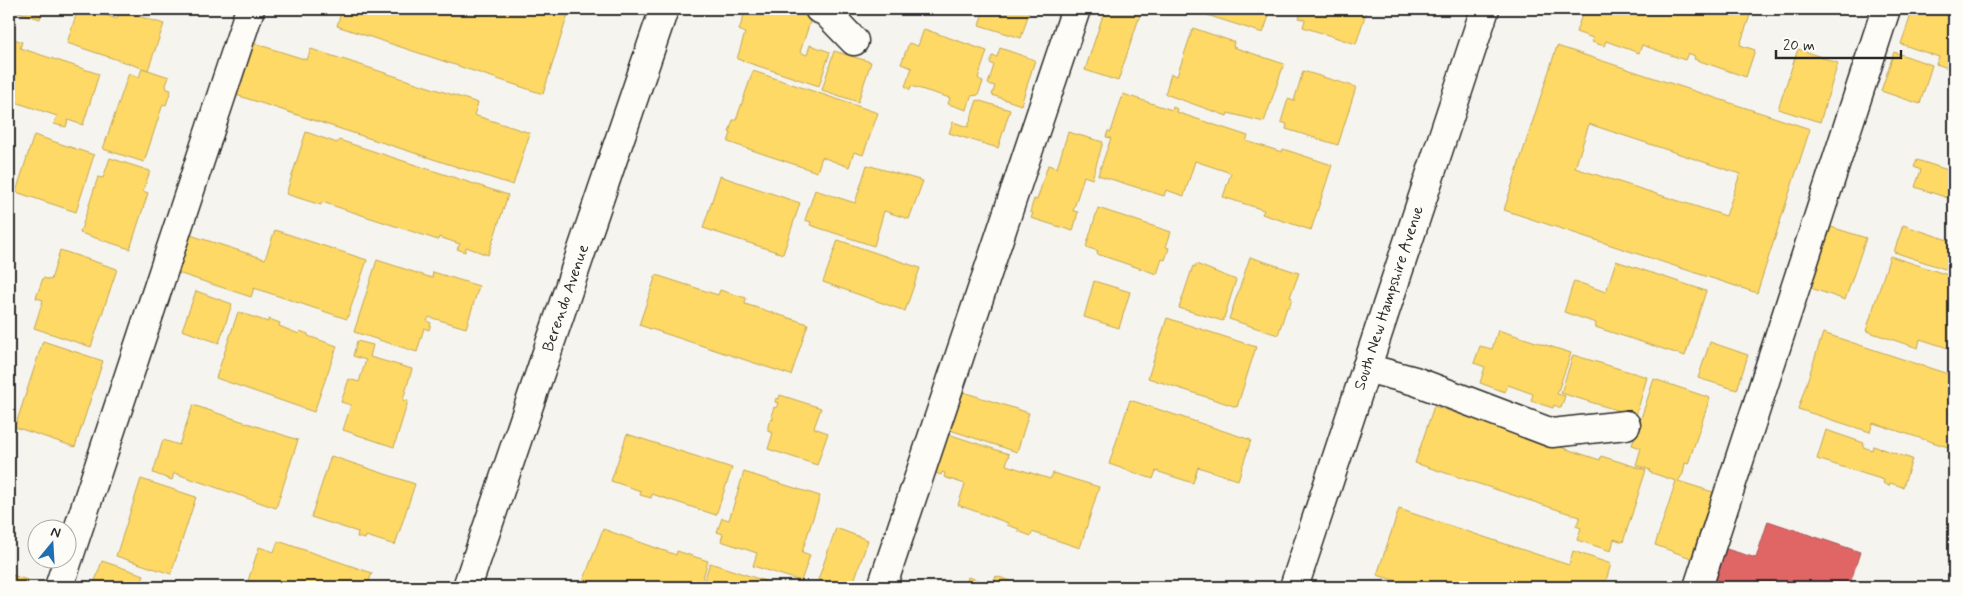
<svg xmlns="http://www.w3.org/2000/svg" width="1963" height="596" font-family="Mynerve,sans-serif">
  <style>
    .homes { fill: #ffd966; stroke: #bfa554; fill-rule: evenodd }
    .shops { fill: #e06666; stroke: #aa5454 }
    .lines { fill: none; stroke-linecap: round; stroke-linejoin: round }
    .minor-casing { stroke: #2b2b2b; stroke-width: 31 }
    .minor { stroke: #fdfcf7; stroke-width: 28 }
    .labels { text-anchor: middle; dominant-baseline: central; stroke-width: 5; stroke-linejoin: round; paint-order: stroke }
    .street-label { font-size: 16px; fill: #2b2b2b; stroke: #fdfcf7 }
  </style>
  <rect width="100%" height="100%" fill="#f5f4ef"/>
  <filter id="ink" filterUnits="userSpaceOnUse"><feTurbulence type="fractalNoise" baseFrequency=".02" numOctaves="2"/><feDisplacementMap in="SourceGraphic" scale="10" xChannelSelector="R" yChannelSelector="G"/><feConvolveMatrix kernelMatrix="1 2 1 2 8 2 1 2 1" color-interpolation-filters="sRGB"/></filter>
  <g filter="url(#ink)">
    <g class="homes">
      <polygon points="9,9 43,9 40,19"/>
      <polygon points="78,9 87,9 117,19 119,10 164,24 148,70 67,43"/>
      <polygon points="342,9 554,9 568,14 543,94 337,26"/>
      <polygon points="746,9 814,10 800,52 807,55 810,45 830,52 819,86 737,59 745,33 739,30"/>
      <polygon points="984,9 1030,9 1021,38 979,25"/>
      <polygon points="1105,9 1142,9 1118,81 1085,70"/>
      <polygon points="1209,9 1279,9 1277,16 1270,13 1263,33 1207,15"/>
      <polygon points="1302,9 1309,10 1367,9 1356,44 1303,27 1305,20 1299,18"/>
      <polygon points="1584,9 1732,9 1750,15 1740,45 1755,50 1746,77 1694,59 1695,56 1688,53 1685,60 1642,45 1639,53 1606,41 1604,46 1592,42 1593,38 1576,32"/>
      <polygon points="1913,9 1954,9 1954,70 1936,64 1939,57 1901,44"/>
      <polygon points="1193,28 1234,42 1233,47 1284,64 1264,122 1228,113 1227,116 1165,94 1171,74 1177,76"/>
      <polygon points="924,29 987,51 978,78 983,82 978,95 971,96 967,110 948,104 950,98 911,86 910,90 905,86 912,68 901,64 909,43 918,46"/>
      <polygon points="9,37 22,42 20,48 99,74 83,125 68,120 66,127 54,124 57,116 9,100"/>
      <polygon points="250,42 307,60 311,49 478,103 474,115 530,133 513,185 233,94"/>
      <path d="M 1557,46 L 1810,129 L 1757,293 L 1504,210 ZM 1589,124 L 1740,174 L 1726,216 L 1575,168 Z"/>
      <polygon points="1000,48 1035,60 1021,105 992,95 995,86 988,84 994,65 990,63 992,56 997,57"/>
      <polygon points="1798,49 1838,63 1820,122 1778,109"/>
      <polygon points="834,51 871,62 858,102 822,90"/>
      <polygon points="1894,52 1932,65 1920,104 1881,91"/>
      <polygon points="142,68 169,77 166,85 167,89 171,90 166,105 163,104 144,162 103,149 129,73 139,78"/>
      <polygon points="753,71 878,113 863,155 854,152 849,167 822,157 817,172 728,142 731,133 729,132 733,120 736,120"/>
      <polygon points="1303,71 1356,87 1338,145 1286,129 1287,124 1281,122 1288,99 1294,101"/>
      <polygon points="1123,94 1172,110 1173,107 1177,109 1176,112 1248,136 1246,141 1282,152 1283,149 1332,165 1311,230 1262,214 1264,210 1223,197 1231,173 1195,161 1184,196 1166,190 1164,196 1098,175 1111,138 1106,137 1108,131 1111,132"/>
      <polygon points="977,100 1010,110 998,148 949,133 953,122 968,127"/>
      <polygon points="306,132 337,143 339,140 508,195 488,255 466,247 465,252 457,249 460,244 439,237 438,240 322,202 321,205 286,194"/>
      <polygon points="1068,132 1103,142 1092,179 1084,176 1073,211 1078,212 1073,231 1031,218 1033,213 1030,212 1034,199 1037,200 1048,165 1057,168"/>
      <polygon points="34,135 94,155 76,212 16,192"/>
      <polygon points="110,158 150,171 143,191 148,193 130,249 80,233 98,177 103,178"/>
      <polygon points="1917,160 1954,172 1954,200 1915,187 1921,170 1914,167"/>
      <polygon points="867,165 923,181 909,219 884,211 874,246 810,225 811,222 805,220 815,190 855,203"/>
      <polygon points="720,176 800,203 783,254 703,228"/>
      <polygon points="1098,208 1171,232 1166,247 1169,248 1165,260 1162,259 1157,274 1097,254 1098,251 1086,247"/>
      <polygon points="1903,225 1954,242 1954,272 1894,252"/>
      <polygon points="1831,227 1866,238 1845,300 1811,288"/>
      <polygon points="275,230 367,260 347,319 254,288 251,297 172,271 184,233 265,259"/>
      <polygon points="838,240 920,268 905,311 823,282"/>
      <polygon points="60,250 117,269 91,347 34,328 43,300 36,298 43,278 51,280"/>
      <polygon points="1890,256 1954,277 1954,350 1920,339 1918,348 1866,331"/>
      <polygon points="1250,257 1299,273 1290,297 1292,298 1289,308 1287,307 1278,335 1229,319"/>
      <polygon points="377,260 432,278 433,272 479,286 466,328 429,317 427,321 431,323 429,330 424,328 417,352 354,332"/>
      <polygon points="1616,261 1706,291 1685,356 1595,327 1596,323 1564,312 1574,281 1606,292"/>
      <polygon points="1196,264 1236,280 1223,321 1179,308 1193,266 1195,267"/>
      <polygon points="656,275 718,295 720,290 746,298 745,304 808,324 791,375 639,325"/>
      <polygon points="1094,281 1130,292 1119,328 1084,317"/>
      <polygon points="196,291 232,304 219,343 182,330"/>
      <polygon points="238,312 268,322 269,319 280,323 279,326 299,334 300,331 308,334 308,336 337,346 314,412 216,378"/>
      <polygon points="1167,318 1256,347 1237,407 1148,378"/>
      <polygon points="1498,330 1571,353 1557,394 1565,396 1561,408 1554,405 1553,408 1531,401 1533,394 1508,385 1505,392 1480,383 1485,367 1474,363 1480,346 1492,349"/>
      <polygon points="1823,333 1954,376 1954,449 1873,423 1870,432 1798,409"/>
      <polygon points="43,341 103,361 75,447 15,427"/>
      <polygon points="357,341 373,345 370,357 412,369 403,400 408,401 394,447 343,430 351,405 341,402 349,379 359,382 366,360 353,356"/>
      <polygon points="1710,342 1748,355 1737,390 1698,378"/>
      <polygon points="1573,355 1647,377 1636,416 1561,393"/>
      <polygon points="1654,379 1710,398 1688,464 1685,463 1683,474 1678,481 1713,492 1691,558 1655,545 1676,481 1649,472 1650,470 1636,465 1641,448 1632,445"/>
      <polygon points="963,392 1029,413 1017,452 950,430"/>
      <polygon points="780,395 821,408 814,428 828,433 817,465 768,449 773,433 768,431 768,426 770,419 773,420 773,417 771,416 774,407 776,408 778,403 775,402 776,398 779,399"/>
      <polygon points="1130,400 1251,440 1238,480 1198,467 1193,483 1156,471 1153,479 1109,464"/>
      <polygon points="193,405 298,440 276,508 174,473 172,480 153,473 163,440 179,445"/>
      <polygon points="1434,406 1600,460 1601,456 1646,470 1623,542 1614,539 1611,551 1577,540 1581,528 1576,526 1580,517 1415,463"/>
      <polygon points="1826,430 1864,443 1863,447 1872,450 1873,446 1912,459 1903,487 1890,483 1889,486 1883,483 1884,480 1817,459"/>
      <polygon points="942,432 1009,454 1006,465 1050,479 1053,473 1099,487 1080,548 1032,532 1031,536 1018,531 1019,529 1007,525 1008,523 958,505 965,484 944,477 945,473 942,472 941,475 930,471"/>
      <polygon points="627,434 732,468 716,515 652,494 651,498 640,495 641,491 611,481"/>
      <polygon points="331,456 415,484 395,545 366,536 365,539 357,537 358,532 311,517"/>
      <polygon points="744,472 820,496 802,552 810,555 801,581 753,566 757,553 721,541 723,534 717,532 722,518 729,520"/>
      <polygon points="141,479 196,497 171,574 116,556"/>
      <polygon points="1399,509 1569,565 1573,551 1611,564 1604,587 1416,587 1377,575"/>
      <polygon points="836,528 868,540 852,587 839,587 818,580"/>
      <polygon points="603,529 676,555 677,551 708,561 700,587 581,587"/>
      <polygon points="278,541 372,573 367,587 246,587 259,547 274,552"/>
      <polygon points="102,561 144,575 140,587 93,587"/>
      <polygon points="710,563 765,581 763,587 702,587"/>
      <polygon points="9,574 27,580 25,587 9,587"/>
      <polygon points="996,576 1011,581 1009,587 951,587 952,583 965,587 968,577 993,585"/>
      <polygon points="150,581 169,587 148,587"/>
    </g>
    <polygon class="shops" points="1768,521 1860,552 1849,587 1709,587 1723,548 1756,558"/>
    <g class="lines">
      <g class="minor-casing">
        <g id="minor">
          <polyline points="819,9 825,11 854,41"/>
          <polyline points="1366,368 1415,381 1552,433 1626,425"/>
          <polyline points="59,587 250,9"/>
          <polyline points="467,587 664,9"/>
          <polyline points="882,587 1076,9"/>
          <polyline points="1294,587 1485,9"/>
          <polyline points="1698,587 1886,9"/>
        </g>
      </g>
      <use href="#minor" class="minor"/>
    </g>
  </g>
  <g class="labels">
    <g class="street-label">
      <text transform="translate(566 298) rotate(-71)">Berendo Avenue</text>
      <text transform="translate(1389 298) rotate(-72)">South New Hampshire Avenue</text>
    </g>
  </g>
  <rect width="1963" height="596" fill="none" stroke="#fdfcf7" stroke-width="30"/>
  <rect x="15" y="15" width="1933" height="566" fill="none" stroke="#2b2b2b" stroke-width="2" filter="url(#ink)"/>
  <g transform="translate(52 544) rotate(18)"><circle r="24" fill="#fdfcf7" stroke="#a9a8a5"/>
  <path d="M0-4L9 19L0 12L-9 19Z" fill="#1f6fb2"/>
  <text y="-8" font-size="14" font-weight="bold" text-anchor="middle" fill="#2b2b2b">N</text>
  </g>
  <path d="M1776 50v8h125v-8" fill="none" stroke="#2b2b2b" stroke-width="2.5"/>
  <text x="1783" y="50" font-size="15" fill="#2b2b2b" stroke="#fdfcf7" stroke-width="4" paint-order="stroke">20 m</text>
</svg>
